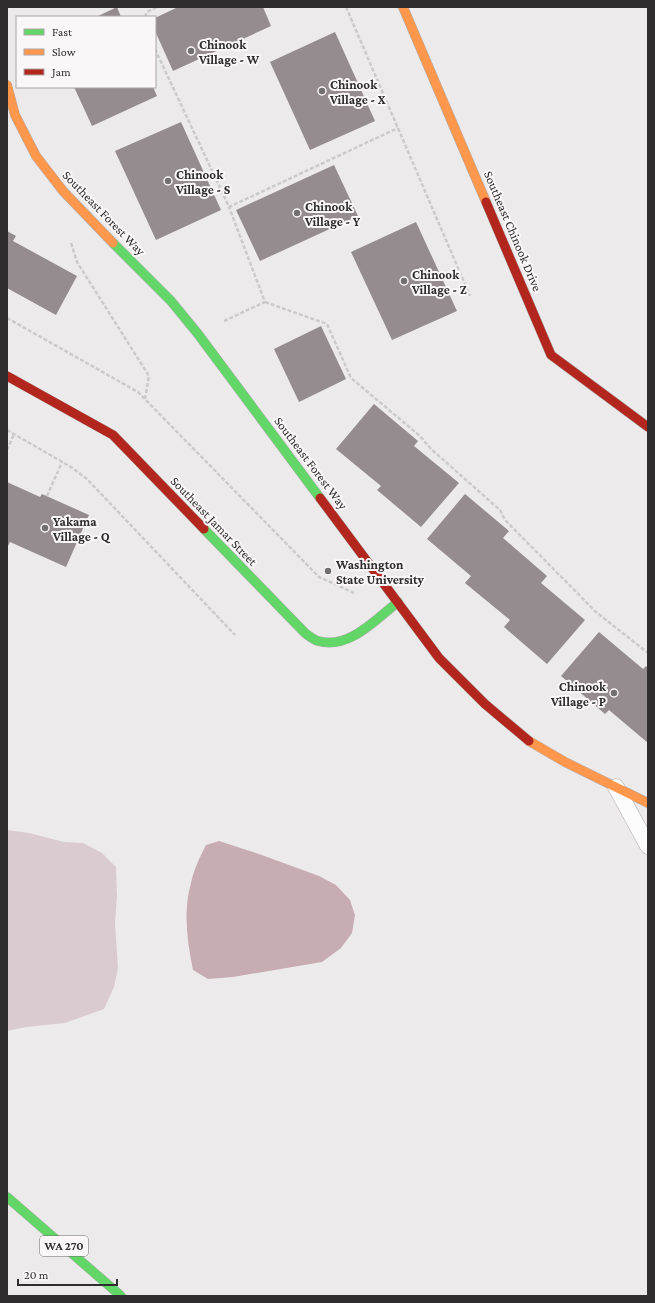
<svg xmlns="http://www.w3.org/2000/svg" width="655" height="1303" font-family="'Crimson Pro',serif">
  <style>
    .green { fill: #dacbd0 }
    .water { fill: #c8acb4 }
    .building { fill: #948c8f }
    .lines { fill: none; stroke-linecap: round; stroke-linejoin: round }
    .lane-casing { stroke: #aeacad; stroke-width: 17 }
    .fast-casing { stroke: #aeacad; stroke-width: 10 }
    .slow-casing { stroke: #aeacad; stroke-width: 10 }
    .jam-casing { stroke: #aeacad; stroke-width: 10 }
    .path { stroke: #cbcbcb; stroke-width: 2.5; stroke-dasharray: 4 2; stroke-linecap: butt }
    .lane { stroke: #fcfcfc; stroke-width: 16 }
    .fast { stroke: #63d668; stroke-width: 9 }
    .slow { stroke: #ff974d; stroke-width: 9 }
    .jam { stroke: #b3261e; stroke-width: 9 }
    .poi-dot { fill: #726f70; stroke: #fbf6f7; stroke-width: 1.5 }
    .labels { text-anchor: middle; dominant-baseline: central; stroke-width: 4; stroke-linejoin: round; paint-order: stroke }
    .shield { fill: #fbf6f7; stroke: #6c696a; stroke-width: 1 }
    .shield-label { font-size: 12px; font-weight: bold; fill: #2f2d2e }
    .poi-label { font-size: 13px; font-weight: bold; fill: #2f2d2e; stroke: #fbf6f7; text-anchor: start }
    .street-label { font-size: 13px; fill: #2f2d2e; stroke: #fbf6f7 }
  </style>
  <rect width="100%" height="100%" fill="#edeaeb"/>
  <polygon class="green" points="7,830 29,833 64,842 83,843 102,853 116,867 117,896 115,923 118,968 114,987 104,1009 65,1023 26,1027 7,1031"/>
  <path class="water" d="M 219,841 L 259,854 L 319,876 L 336,885 L 350,900 L 355,915 L 352,933 L 341,948 L 322,962 L 233,977 L 208,979 L 193,970 C 187,941 183,911 191,883 C 194,869 200,857 206,845 Z"/>
  <g class="building">
    <polygon points="117,7 121,17 96,17"/>
    <polygon points="178,7 263,7 271,26 173,71 155,31 155,18"/>
    <polygon points="335,32 375,121 310,150 270,62"/>
    <polygon points="74,87 153,87 157,96 92,126"/>
    <polygon points="181,122 221,210 156,240 115,151"/>
    <polygon points="334,165 358,216 260,261 236,210"/>
    <polygon points="416,222 457,311 392,340 351,252"/>
    <polygon points="7,231 16,236 13,241 77,276 56,315 7,288"/>
    <polygon points="321,326 346,379 299,402 274,349"/>
    <polygon points="374,404 418,441 414,446 459,483 421,527 377,490 381,486 336,449"/>
    <polygon points="7,482 40,497 42,494 89,515 66,567 10,542 8,546 7,545"/>
    <polygon points="465,494 509,531 503,538 547,576 541,583 585,620 547,664 504,627 510,620 465,583 471,576 427,539"/>
    <polygon points="599,632 643,669 646,666 648,668 648,743 609,710 605,714 561,676"/>
  </g>
  <g class="lines">
    <g class="lane-casing">
      <polyline id="lane" points="616,787 648,846"/>
    </g>
    <g class="fast-casing">
      <g id="fast">
        <polyline points="113,243 171,301 198,334 320,498"/>
        <path d="M 204,529 L 305,633 C 309,636 314,640 318,641 C 349,650 376,619 398,602"/>
        <polyline points="7,1197 121,1296"/>
      </g>
    </g>
    <g class="slow-casing">
      <g id="slow">
        <polyline points="403,7 486,202"/>
        <polyline points="7,85 15,115 36,156 63,191 113,243"/>
        <polyline points="529,741 565,762 648,803"/>
      </g>
    </g>
    <g class="jam-casing">
      <g id="jam">
        <polyline points="486,202 551,355 648,427"/>
        <polyline points="7,376 113,435 204,529"/>
        <polyline points="320,498 439,658 485,704 529,741"/>
      </g>
    </g>
    <g class="path">
      <polyline points="346,7 470,296"/>
      <polyline points="145,17 147,12 157,7"/>
      <polyline points="155,49 229,207 398,128"/>
      <polyline points="71,243 77,262 149,376 145,399"/>
      <polyline points="265,302 327,324 351,378 420,436 431,449 500,510 505,520 596,612 648,653"/>
      <polyline points="7,318 138,392 319,577 354,593"/>
      <polyline points="224,321 265,302 229,207"/>
      <polyline points="7,430 71,467 87,479 235,635"/>
      <polyline points="7,450 14,434"/>
      <polyline points="47,496 62,462"/>
    </g>
    <use href="#lane" class="lane"/>
    <use href="#fast" class="fast"/>
    <use href="#slow" class="slow"/>
    <use href="#jam" class="jam"/>
  </g>
  <g class="poi-dot">
    <circle cx="191" cy="51" r="4"/>
    <circle cx="322" cy="91" r="4"/>
    <circle cx="168" cy="181" r="4"/>
    <circle cx="297" cy="213" r="4"/>
    <circle cx="404" cy="281" r="4"/>
    <circle cx="45" cy="528" r="4"/>
    <circle cx="328" cy="571" r="4"/>
    <circle cx="614" cy="693" r="4"/>
  </g>
  <g class="labels">
    <rect class="shield" x="40" y="1236" width="48" height="20" rx="3"/>
    <g class="shield-label">
      <text x="64" y="1246">WA 270</text>
    </g>
    <g class="poi-label">
      <text x="199" y="44">Chinook<tspan x="199" dy="15">Village - W</tspan></text>
      <text x="330" y="84">Chinook<tspan x="330" dy="15">Village - X</tspan></text>
      <text x="176" y="174">Chinook<tspan x="176" dy="15">Village - S</tspan></text>
      <text x="305" y="206">Chinook<tspan x="305" dy="15">Village - Y</tspan></text>
      <text x="412" y="274">Chinook<tspan x="412" dy="15">Village - Z</tspan></text>
      <text x="53" y="521">Yakama<tspan x="53" dy="15">Village - Q</tspan></text>
      <text x="336" y="564">Washington<tspan x="336" dy="15">State University</tspan></text>
      <text x="606" y="686" text-anchor="end">Chinook<tspan x="606" dy="15">Village - P</tspan></text>
    </g>
    <g class="street-label">
      <text transform="translate(104 213) rotate(46)">Southeast Forest Way</text>
      <text transform="translate(513 231) rotate(67)">Southeast Chinook Drive</text>
      <text transform="translate(311 463) rotate(53)">Southeast Forest Way</text>
      <text transform="translate(214 521) rotate(46)">Southeast Jamar Street</text>
    </g>
  </g>
  <rect width="655" height="1303" fill="none" stroke="#2f2d2e" stroke-width="16"/>
  <rect x="16" y="16" width="140" height="72" fill="#fbf6f7" stroke="#a9a6a7"/>
  <rect x="24" y="29" width="20" height="6" fill="#63d668" stroke="#a9a6a7"/>
  <text x="52" y="36" font-size="12" fill="#2f2d2e">Fast</text>
  <rect x="24" y="49" width="20" height="6" fill="#ff974d" stroke="#a9a6a7"/>
  <text x="52" y="56" font-size="12" fill="#2f2d2e">Slow</text>
  <rect x="24" y="69" width="20" height="6" fill="#b3261e" stroke="#a9a6a7"/>
  <text x="52" y="76" font-size="12" fill="#2f2d2e">Jam</text>
  <path d="M18 1279v6h99v-6" fill="none" stroke="#2f2d2e" stroke-width="2"/>
  <text x="24" y="1279" font-size="12" fill="#2f2d2e" stroke="#fbf6f7" stroke-width="3" paint-order="stroke">20 m</text>
</svg>
